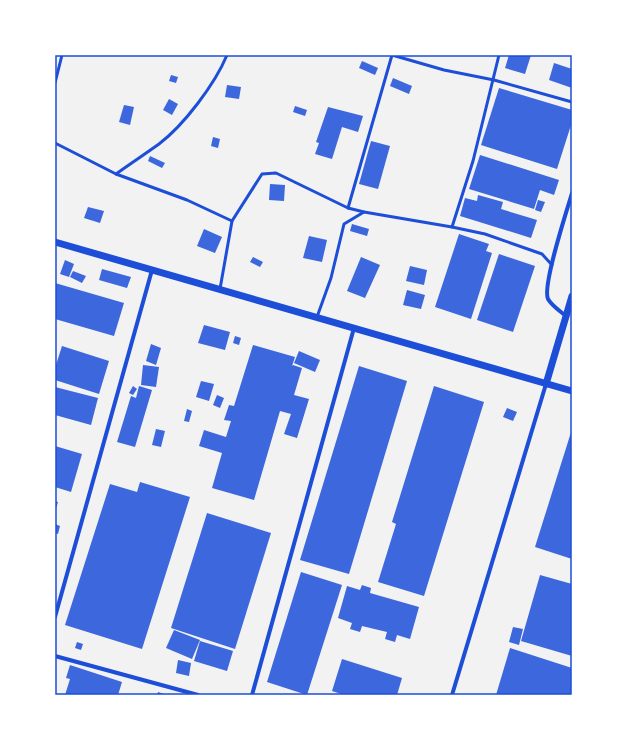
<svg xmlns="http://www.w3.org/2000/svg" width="627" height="750" font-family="Jost,sans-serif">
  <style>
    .building { fill: #3d67dc }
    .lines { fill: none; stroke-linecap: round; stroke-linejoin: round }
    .service { stroke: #1d4ed8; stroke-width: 3 }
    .minor { stroke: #1d4ed8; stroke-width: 4 }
    .tertiary { stroke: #1d4ed8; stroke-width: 7 }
    .neatline { fill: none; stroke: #1d4ed8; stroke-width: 1.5 }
  </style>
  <rect width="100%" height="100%" fill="#f2f2f2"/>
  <g class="building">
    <polygon points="509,55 531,55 525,74 505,68"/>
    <polygon points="362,61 378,68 375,75 359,68"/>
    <polygon points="554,63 572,69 572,88 549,80"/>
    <polygon points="171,75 178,77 176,83 169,81"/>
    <polygon points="393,78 412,86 409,94 390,86"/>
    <polygon points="227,85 241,87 239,99 225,97"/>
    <polygon points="499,88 572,110 572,122 557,169 481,145"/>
    <polygon points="169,99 178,104 172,115 163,110"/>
    <polygon points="124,105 134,107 130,125 119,122"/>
    <polygon points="295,106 307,110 305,116 293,112"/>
    <polygon points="328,107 363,116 358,132 342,127 332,159 315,154 319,143 316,142"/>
    <polygon points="213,137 220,139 218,148 211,146"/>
    <polygon points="371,141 390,146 378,189 359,184"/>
    <polygon points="480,155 559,180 554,195 540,190 534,209 469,189"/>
    <polygon points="150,156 165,163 162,168 148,161"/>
    <polygon points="270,184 285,185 284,201 269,200"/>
    <polygon points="478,195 503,202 501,209 537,220 531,238 460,216 465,198 477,201"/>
    <polygon points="538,200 545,202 541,212 535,210"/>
    <polygon points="88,207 104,211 100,223 84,218"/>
    <polygon points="352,224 369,229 367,236 350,231"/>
    <polygon points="204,229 222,237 215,253 197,246"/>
    <polygon points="459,234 489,244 486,251 492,253 471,319 435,307"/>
    <polygon points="309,236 327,240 322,262 303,258"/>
    <polygon points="499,254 535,266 513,332 477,320"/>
    <polygon points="253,257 263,262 260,267 250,262"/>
    <polygon points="361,257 380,265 365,298 347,291"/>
    <polygon points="65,260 74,264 69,277 60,274"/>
    <polygon points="410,266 427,270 424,285 406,281"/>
    <polygon points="102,269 131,277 127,288 99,280"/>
    <polygon points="73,271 86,276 82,283 70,277"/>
    <polygon points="55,283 124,303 114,336 55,319"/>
    <polygon points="407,290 425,295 421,309 403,305"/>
    <polygon points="204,325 230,332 225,350 198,343"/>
    <polygon points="235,336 241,338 239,345 233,343"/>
    <polygon points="151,344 161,348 156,365 146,361"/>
    <polygon points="253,345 295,357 292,366 293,365 302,368 294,395 309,399 297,438 284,434 291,414 280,411 254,500 212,488 222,453 199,446 204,430 226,437 231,421 224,420 229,405 234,406"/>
    <polygon points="62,346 109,361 99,394 55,380 55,368"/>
    <polygon points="299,351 320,360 315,372 294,363"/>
    <polygon points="143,365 159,367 156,387 141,385"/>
    <polygon points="359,366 407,381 349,574 300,560"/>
    <polygon points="201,381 214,384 209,401 196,397"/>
    <polygon points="133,386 137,389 133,395 129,393"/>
    <polygon points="139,386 152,390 135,447 117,442 131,396 136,398"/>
    <polygon points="434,386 484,402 424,596 378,582 396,524 392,522"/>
    <polygon points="55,387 98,398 91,425 55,415"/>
    <polygon points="217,395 224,398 220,408 213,405"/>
    <polygon points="507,408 517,412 513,421 503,417"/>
    <polygon points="187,409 192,411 189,422 184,421"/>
    <polygon points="156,429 165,431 161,447 152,445"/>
    <polygon points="572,429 572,559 535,547"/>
    <polygon points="55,446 82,454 71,492 55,487"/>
    <polygon points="140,482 190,497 142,649 65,625 110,484 137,492"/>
    <polygon points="55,501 58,502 55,512"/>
    <polygon points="207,513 271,533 235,649 171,628"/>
    <polygon points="55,524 60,526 58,534 55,533"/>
    <polygon points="301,572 342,585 307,695 267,682"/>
    <polygon points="540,575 572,584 572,656 521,641"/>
    <polygon points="362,585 371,588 370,593 419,607 410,639 397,635 395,642 385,639 387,632 362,626 360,632 350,629 352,623 338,618 347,586 360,590"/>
    <polygon points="513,627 523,629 519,645 509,642"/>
    <polygon points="174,630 200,640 192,659 166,648"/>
    <polygon points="200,641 233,651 227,671 194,661"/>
    <polygon points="77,642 83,644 81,650 75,648"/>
    <polygon points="510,648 572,668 572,695 496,695"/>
    <polygon points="342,659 402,678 397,695 344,695 332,691"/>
    <polygon points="178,660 191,663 189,676 176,673"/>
    <polygon points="70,665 122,682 118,695 65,695 70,679 66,678"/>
    <polygon points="158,692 167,695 157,695"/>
  </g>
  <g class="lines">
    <g class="service">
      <polyline points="392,55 444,70 494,80 572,102"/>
      <polyline points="55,83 62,55"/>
      <polyline points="55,143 116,174 187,200 232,221"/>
      <path d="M 116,174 C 130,164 145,154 159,144 C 184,125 215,84 227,55"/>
      <polyline points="348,208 392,55"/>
      <polyline points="452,227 473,161 499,55"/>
      <polyline points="220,289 232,221 262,174 276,173 348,208 364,212 452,227 485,234 542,254 552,265"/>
      <polyline points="317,317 331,278 344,224 364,212"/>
    </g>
    <g class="minor">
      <path d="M 566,316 C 560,311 552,306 548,299 C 542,286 567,210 572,193"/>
      <polyline points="55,617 152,270"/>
      <polyline points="55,656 198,695"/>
      <polyline points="252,695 354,328"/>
      <polyline points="452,695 546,384"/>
    </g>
    <g class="tertiary">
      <polyline points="55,242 572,391"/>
      <polyline points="546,384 572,296"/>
    </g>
  </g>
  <rect width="627" height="750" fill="none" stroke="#ffffff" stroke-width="112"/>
  <rect x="56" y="56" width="515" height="638" class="neatline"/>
</svg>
